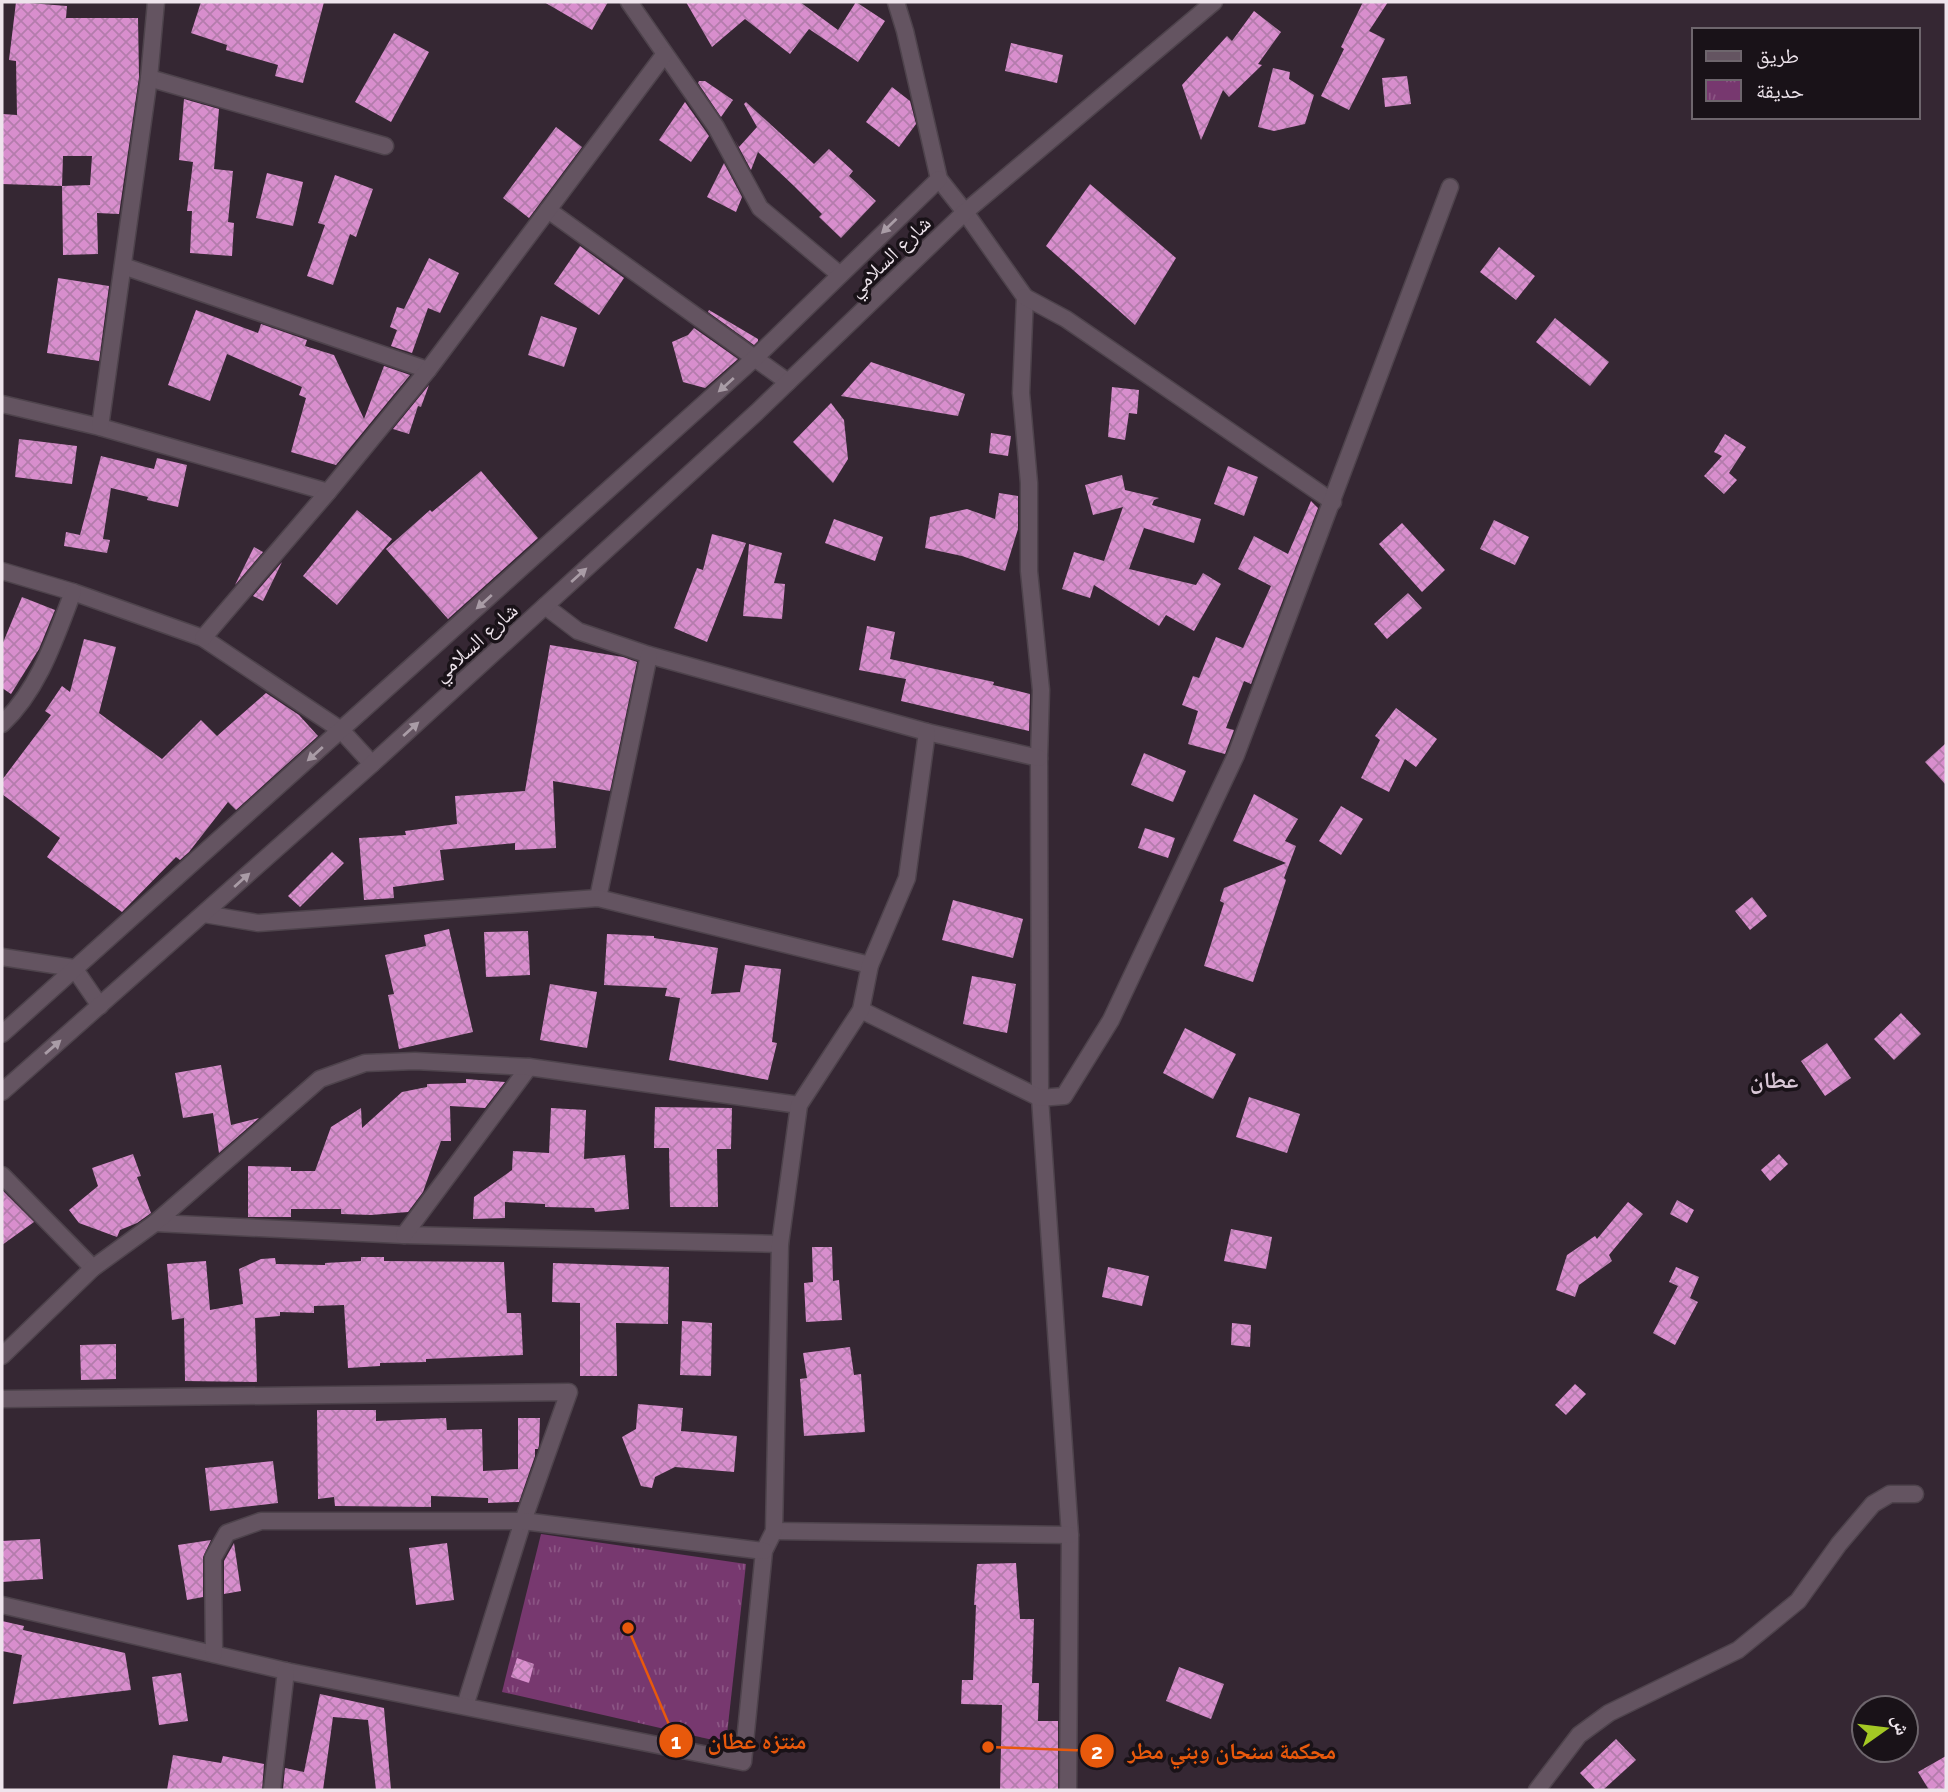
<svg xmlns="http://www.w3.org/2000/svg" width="1948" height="1792" font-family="Raleway,'Noto Naskh Arabic',sans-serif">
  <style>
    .park { fill: url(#park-tufts) }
    .building { fill: url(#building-cross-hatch) }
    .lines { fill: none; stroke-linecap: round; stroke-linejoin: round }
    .street-casing { stroke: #4e434c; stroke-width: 19 }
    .street { stroke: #645461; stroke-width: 16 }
    .oneway { fill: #a99ca6 }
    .labels { text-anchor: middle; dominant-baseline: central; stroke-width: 7; stroke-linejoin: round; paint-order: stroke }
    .street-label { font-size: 21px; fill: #eee4ec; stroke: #191218 }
    .neighbourhood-label { font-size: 23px; font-weight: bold; fill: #dac8d7; stroke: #191218 }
    .leader { fill: none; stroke: #e8590c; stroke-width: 2.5 }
    .callout-dot { fill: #e8590c; stroke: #191218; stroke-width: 2.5 }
    .mark-label { font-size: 21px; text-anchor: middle; font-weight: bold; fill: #fff }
    .callout-label { font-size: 23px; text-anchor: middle; font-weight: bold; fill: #e8590c; stroke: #191218; stroke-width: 7; stroke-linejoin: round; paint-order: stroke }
  </style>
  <defs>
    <pattern id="park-tufts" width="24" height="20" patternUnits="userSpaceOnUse" patternTransform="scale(1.75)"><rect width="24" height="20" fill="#77386f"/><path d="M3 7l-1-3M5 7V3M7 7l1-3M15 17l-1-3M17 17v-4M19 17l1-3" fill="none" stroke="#8b5584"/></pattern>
    <pattern id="building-cross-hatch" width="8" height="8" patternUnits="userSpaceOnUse" patternTransform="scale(1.75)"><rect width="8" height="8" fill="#d88ecd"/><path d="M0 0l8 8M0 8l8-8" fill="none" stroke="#b47cac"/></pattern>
  </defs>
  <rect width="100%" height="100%" fill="#352733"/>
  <polygon class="park" points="541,1534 746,1564 726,1743 502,1692"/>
  <g class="building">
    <polygon points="16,2 67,6 66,18 138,18 139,77 119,214 97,213 98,254 63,255 62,186 90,185 92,156 63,156 62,186 2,184 2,114 17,115 16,61 9,60"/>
    <polygon points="201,2 324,2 303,83 275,76 278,65 226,50 227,45 191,33"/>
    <polygon points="544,2 608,2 592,30"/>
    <polygon points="686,2 800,2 838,30 856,2 885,21 858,62 809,29 790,54 745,19 712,47"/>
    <polygon points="1363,2 1388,2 1369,31 1385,39 1349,110 1321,96 1344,49 1341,47"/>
    <polygon points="1254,11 1281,32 1258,64 1262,65 1229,97 1223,90 1201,140 1182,85 1227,36 1232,41"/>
    <polygon points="394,33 429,52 391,122 355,102"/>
    <polygon points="1011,43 1063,55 1057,83 1005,71"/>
    <polygon points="1273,68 1290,72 1289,79 1314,95 1305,124 1274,131 1258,127"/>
    <polygon points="1407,76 1411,104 1385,107 1382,78"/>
    <polygon points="699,81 705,81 733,100 721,117 698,83"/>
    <polygon points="892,87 910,101 916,124 899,147 866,122"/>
    <polygon points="184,99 219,109 214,169 233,171 228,222 234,223 232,256 190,253 192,211 187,211 193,162 179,160"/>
    <polygon points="685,102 709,136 691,162 659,140"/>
    <polygon points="746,102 814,164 829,149 853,171 849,176 876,201 841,238 819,217 822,214 794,186 758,152 751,170 735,140 739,147 757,127 744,104"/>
    <polygon points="556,127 582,147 529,218 503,198"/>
    <polygon points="724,163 742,197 736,212 707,197"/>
    <polygon points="267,173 303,182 293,226 256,218"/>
    <polygon points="335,175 373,189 356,237 350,234 333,285 307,276 325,225 318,223"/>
    <polygon points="1090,184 1176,258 1135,325 1046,246"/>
    <polygon points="580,246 624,278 599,315 554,284"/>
    <polygon points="1499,247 1535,276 1516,300 1480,272"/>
    <polygon points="429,258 459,273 440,313 428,308 412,353 391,346 397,330 390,327 397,307 404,309"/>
    <polygon points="58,278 109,286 99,361 47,353"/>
    <polygon points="196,310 258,333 261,324 307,340 305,346 334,355 364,419 384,366 410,375 336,465 291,452 306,398 299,395 302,387 227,354 210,401 168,385"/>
    <polygon points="709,310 758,339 758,341 754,345 708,312"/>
    <polygon points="541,316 577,328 564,367 528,355"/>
    <polygon points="1555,318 1609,362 1590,386 1536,342"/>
    <polygon points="694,328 738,359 705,388 683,382 672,342 688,335"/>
    <polygon points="871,362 965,394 958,416 841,396"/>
    <polygon points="429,385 421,407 418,406 409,434 393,429"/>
    <polygon points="1112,387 1139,390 1137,414 1129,413 1125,440 1108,437"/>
    <polygon points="831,403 844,420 848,459 833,483 793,442"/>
    <polygon points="991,433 1011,436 1008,456 989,453"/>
    <polygon points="1725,434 1746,447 1729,473 1737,480 1724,494 1704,476 1722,456 1714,452"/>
    <polygon points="19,439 77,446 72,484 15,477"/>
    <polygon points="101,456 154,469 157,458 187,465 178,507 147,500 148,497 111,488 103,539 110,540 107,553 64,546 66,532 80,535"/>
    <polygon points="1228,466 1258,477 1244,516 1214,504"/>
    <polygon points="481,471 538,538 448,619 386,549 430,510 432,512"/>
    <polygon points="1122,475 1125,490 1159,498 1154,500 1152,505 1201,519 1194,543 1144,528 1129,569 1196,585 1203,573 1221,584 1194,631 1166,615 1159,626 1094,585 1090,598 1062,589 1074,552 1104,561 1123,507 1093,515 1085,485"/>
    <polygon points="999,493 1018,496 1018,529 1005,571 962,556 925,548 930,517 967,509 995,519"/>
    <polygon points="1311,501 1318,508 1251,684 1244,681 1226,728 1234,730 1225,754 1188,744 1198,711 1182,705 1193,676 1199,678 1216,637 1243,648 1271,586 1238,569 1254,536 1288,554"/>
    <polygon points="357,510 392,539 337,605 303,576"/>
    <polygon points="834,519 883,537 875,561 825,543"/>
    <polygon points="1494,520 1529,537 1515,565 1480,549"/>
    <polygon points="1402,523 1445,570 1422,592 1379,544"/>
    <polygon points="712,534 746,543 707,642 674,628 697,568 703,570"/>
    <polygon points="749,544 782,553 774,583 785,584 782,619 743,616"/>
    <polygon points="254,547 263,552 235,585"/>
    <polygon points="282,562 263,601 253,596"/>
    <polygon points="1408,593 1422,608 1387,639 1374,624"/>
    <polygon points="22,597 55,610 39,649 11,694 2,688 2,645"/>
    <polygon points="867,626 895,632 890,659 994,682 993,685 1030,694 1029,731 901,701 906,679 859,670"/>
    <polygon points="84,639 116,647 99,713 162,759 201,720 217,736 266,693 299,715 318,736 236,810 228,802 189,852 180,860 176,857 122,912 47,857 60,838 2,794 2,780 51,715 45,711 62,686 70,692"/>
    <polygon points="550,645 623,657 637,662 610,791 553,781 556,848 515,850 515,843 440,850 444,880 393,887 394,898 364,900 359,838 406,835 405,831 457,824 455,796 525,791"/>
    <polygon points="1396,708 1437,739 1416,767 1405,759 1389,792 1361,778 1380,740 1375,736"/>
    <polygon points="1946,743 1946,785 1925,762"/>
    <polygon points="1144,753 1186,771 1173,802 1131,785"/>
    <polygon points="1254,794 1298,819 1285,841 1296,846 1284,878 1286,880 1253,982 1204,966 1224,903 1220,901 1224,888 1286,863 1233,841"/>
    <polygon points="1341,806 1363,819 1341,855 1319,841"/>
    <polygon points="1145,828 1175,838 1168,858 1138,848"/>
    <polygon points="332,852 344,863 300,907 288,896"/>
    <polygon points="1752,897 1767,916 1750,930 1735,911"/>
    <polygon points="953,900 1023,919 1013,958 942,940"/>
    <polygon points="449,929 473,1032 399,1049 388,995 394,994 385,955 426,946 424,935"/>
    <polygon points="528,931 530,975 486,977 484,932"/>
    <polygon points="607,934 654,936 654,938 718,948 711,994 740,992 745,965 781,969 772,1042 777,1043 768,1080 669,1060 680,998 665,996 667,988 604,985"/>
    <polygon points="972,976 1016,984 1007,1033 963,1024"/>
    <polygon points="550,984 597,992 587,1048 540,1040"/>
    <polygon points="1901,1013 1921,1034 1894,1060 1874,1039"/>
    <polygon points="1185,1028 1236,1054 1213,1099 1163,1073"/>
    <polygon points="1827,1043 1851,1078 1825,1096 1801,1061"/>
    <polygon points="221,1065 231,1125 259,1118 219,1153 213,1113 183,1118 175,1073"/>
    <polygon points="466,1079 505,1082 485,1108 450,1106 451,1141 441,1141 423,1192 408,1212 371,1215 341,1214 341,1209 291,1209 291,1217 248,1217 248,1166 291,1167 291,1171 315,1171 331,1127 361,1108 362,1128 402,1092 427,1087 427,1084 466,1083"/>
    <polygon points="1249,1097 1300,1114 1287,1153 1236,1137"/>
    <polygon points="655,1107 732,1108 731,1149 717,1149 718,1207 670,1207 669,1148 654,1148"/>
    <polygon points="551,1108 586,1110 584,1159 625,1155 629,1209 595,1212 594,1208 545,1207 545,1204 505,1202 505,1218 473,1219 474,1197 512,1170 513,1151 549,1153"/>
    <polygon points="133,1154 141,1176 137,1177 151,1213 137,1223 120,1230 117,1237 79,1223 69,1210 98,1186 92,1168"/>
    <polygon points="1779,1154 1788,1164 1770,1181 1761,1170"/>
    <polygon points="2,1190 34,1222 2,1245"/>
    <polygon points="1677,1200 1694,1210 1687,1223 1670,1214"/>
    <polygon points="1628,1202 1643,1214 1609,1255 1612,1261 1579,1285 1575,1297 1556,1290 1567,1255 1595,1236 1597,1239"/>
    <polygon points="1231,1229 1272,1237 1266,1269 1224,1261"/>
    <polygon points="812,1247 832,1247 833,1281 839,1280 842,1320 806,1322 804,1283 813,1282"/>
    <polygon points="361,1257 384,1257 384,1261 504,1262 507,1313 521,1313 523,1355 426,1359 426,1362 380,1363 380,1366 348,1368 344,1305 314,1306 314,1313 280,1312 280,1316 255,1318 257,1382 185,1381 184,1318 172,1320 167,1264 206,1261 210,1310 243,1304 239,1269 261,1259 275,1258 276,1264 325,1265 325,1263 361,1261"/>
    <polygon points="553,1263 669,1267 668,1324 616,1323 617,1376 580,1376 580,1303 552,1302"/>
    <polygon points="1108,1267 1149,1276 1142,1306 1102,1297"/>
    <polygon points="1676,1267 1699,1277 1690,1298 1698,1302 1675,1345 1653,1333 1678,1286 1669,1282"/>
    <polygon points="682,1321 712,1323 711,1376 680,1375"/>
    <polygon points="1232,1323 1251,1325 1250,1347 1231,1345"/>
    <polygon points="116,1344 116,1379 81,1380 80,1345"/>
    <polygon points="850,1347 854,1375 861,1374 865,1432 804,1436 800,1379 807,1378 803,1353"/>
    <polygon points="1575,1384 1586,1394 1566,1415 1555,1405"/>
    <polygon points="638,1404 683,1408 681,1431 737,1436 734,1472 675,1467 655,1477 652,1488 641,1486 622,1437 636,1429"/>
    <polygon points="317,1410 376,1410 376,1421 446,1418 447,1430 482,1429 483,1471 518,1469 518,1418 540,1418 539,1445 538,1449 535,1449 535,1456 519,1502 488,1503 488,1498 431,1496 431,1507 335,1506 334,1497 318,1499"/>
    <polygon points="273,1461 278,1503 210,1511 205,1468"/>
    <polygon points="40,1539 43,1579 2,1582 2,1541"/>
    <polygon points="211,1540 203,1557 203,1597 187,1600 178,1545"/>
    <polygon points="234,1543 241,1591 224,1594 224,1561"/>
    <polygon points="447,1543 454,1600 416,1605 409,1548"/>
    <polygon points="1016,1563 1020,1619 1034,1619 1032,1683 1039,1683 1038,1721 1058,1721 1058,1790 1000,1790 1002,1705 961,1704 962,1680 973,1680 976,1605 974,1605 977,1564"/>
    <polygon points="2,1621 24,1626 23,1630 125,1653 131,1690 13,1704 22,1655 2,1651"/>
    <polygon points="517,1658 534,1664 529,1683 511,1677"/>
    <polygon points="1179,1667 1224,1684 1211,1719 1166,1701"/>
    <polygon points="181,1673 188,1721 159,1725 152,1677"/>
    <polygon points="320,1694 384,1708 391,1790 376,1790 368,1720 333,1717 323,1790 283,1790 285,1768 304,1772"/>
    <polygon points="1616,1739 1636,1760 1603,1790 1596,1790 1580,1773"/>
    <polygon points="173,1755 221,1763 223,1756 264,1764 262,1790 167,1790"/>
    <polygon points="1946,1756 1946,1790 1929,1790 1918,1772"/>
  </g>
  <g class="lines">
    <g class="street-casing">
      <g id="street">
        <polyline points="629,2 716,127 760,208 839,274"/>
        <polyline points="896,2 905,31 939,179 965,212 1025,297 1021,393 1029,483 1029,571 1041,690 1039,758 1040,1098 1070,1535 1068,1790"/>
        <polyline points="149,78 385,146"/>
        <polyline points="548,210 788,382"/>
        <polyline points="123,266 428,370"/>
        <polyline points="1025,297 1066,319 1333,502"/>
        <polyline points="2,404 100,427 328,492"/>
        <polyline points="100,427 149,78 156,2"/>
        <polyline points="2,571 73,592 203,638 341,730 372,764"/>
        <polyline points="545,606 578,631 649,655 927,732 1039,758"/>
        <polyline points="203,638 328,492 428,370 664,55"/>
        <path d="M 2,724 C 39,689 55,639 73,592"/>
        <polyline points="598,898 649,655"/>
        <polyline points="204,914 258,923 598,898 870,965"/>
        <polyline points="2,957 74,968 100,1006"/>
        <polyline points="861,1010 1040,1098 1064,1096 1111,1020 1236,755 1450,187"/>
        <polyline points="2,1034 756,357 939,179"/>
        <polyline points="2,1092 372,764 545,606 757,412 965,212 1214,2"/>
        <polyline points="2,1175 93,1268"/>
        <polyline points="155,1223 404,1235 780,1244"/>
        <polyline points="404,1235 529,1067"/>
        <polyline points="2,1356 93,1268 155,1223 320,1079 365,1063 415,1061 529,1067 799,1105"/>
        <polyline points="2,1399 569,1392 523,1521 465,1706"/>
        <polyline points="774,1531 1070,1535"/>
        <polyline points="2,1605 286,1671 743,1762 764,1551 774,1531 780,1244 799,1105 861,1010 870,965 907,878 927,732"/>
        <polyline points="214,1654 213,1558 227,1533 261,1521 523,1521 764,1551"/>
        <polyline points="272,1790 286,1671"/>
        <polyline points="1537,1790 1579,1735 1609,1713 1738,1650 1798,1601 1839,1544 1873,1504 1890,1494 1915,1494"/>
      </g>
    </g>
    <use href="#street" class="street"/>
  </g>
  <defs><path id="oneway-solid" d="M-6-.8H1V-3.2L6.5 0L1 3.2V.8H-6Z" transform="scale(1.75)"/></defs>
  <g class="oneway">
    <use href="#oneway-solid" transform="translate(889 226) rotate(136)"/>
    <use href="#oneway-solid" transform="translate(726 385) rotate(138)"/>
    <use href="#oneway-solid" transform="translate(579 575) rotate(-42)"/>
    <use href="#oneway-solid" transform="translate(484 602) rotate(138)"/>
    <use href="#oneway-solid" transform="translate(411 729) rotate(-42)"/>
    <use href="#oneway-solid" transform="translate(315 754) rotate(138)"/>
    <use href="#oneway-solid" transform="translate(242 880) rotate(-42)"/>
    <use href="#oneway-solid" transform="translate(53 1047) rotate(-41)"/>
  </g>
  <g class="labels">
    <g class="street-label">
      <text transform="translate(889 256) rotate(-44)">شارع السلامي</text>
      <text transform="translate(475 642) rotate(-42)">شارع السلامي</text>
    </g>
    <g class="neighbourhood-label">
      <text x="1774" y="1079">عطان</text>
    </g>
  </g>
  <path class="leader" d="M628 1628L676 1741M988 1747L1097 1751"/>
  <g class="callout-dot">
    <circle cx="628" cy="1628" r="7"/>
    <circle cx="988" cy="1747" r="7"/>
    <circle cx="676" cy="1741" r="18"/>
    <circle cx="1097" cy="1751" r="18"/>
  </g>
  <g class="mark-label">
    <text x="676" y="1749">1</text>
    <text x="1097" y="1759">2</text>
  </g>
  <g class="callout-label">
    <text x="757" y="1749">منتزه عطان</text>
    <text x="1232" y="1759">محكمة سنحان وبني مطر</text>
  </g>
  <rect width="1948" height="1792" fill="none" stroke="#eee4ec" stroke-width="7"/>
  <rect x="1692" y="28" width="228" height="91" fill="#191218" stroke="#6e666d" stroke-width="2"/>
  <rect x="1706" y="51" width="35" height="10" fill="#645461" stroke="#6e666d" stroke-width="2"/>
  <text x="1756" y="63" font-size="21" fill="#eee4ec">طريق</text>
  <rect x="1706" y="80" width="35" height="21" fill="url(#park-tufts)" stroke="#6e666d" stroke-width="2"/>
  <text x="1756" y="98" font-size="21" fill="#eee4ec">حديقة</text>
  <g transform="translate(1885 1729) rotate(76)"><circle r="33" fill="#191218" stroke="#6e666d" stroke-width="2"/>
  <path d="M0-5L12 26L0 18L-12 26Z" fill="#a4c824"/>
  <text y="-10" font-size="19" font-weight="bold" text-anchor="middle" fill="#eee4ec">ش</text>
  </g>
</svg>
